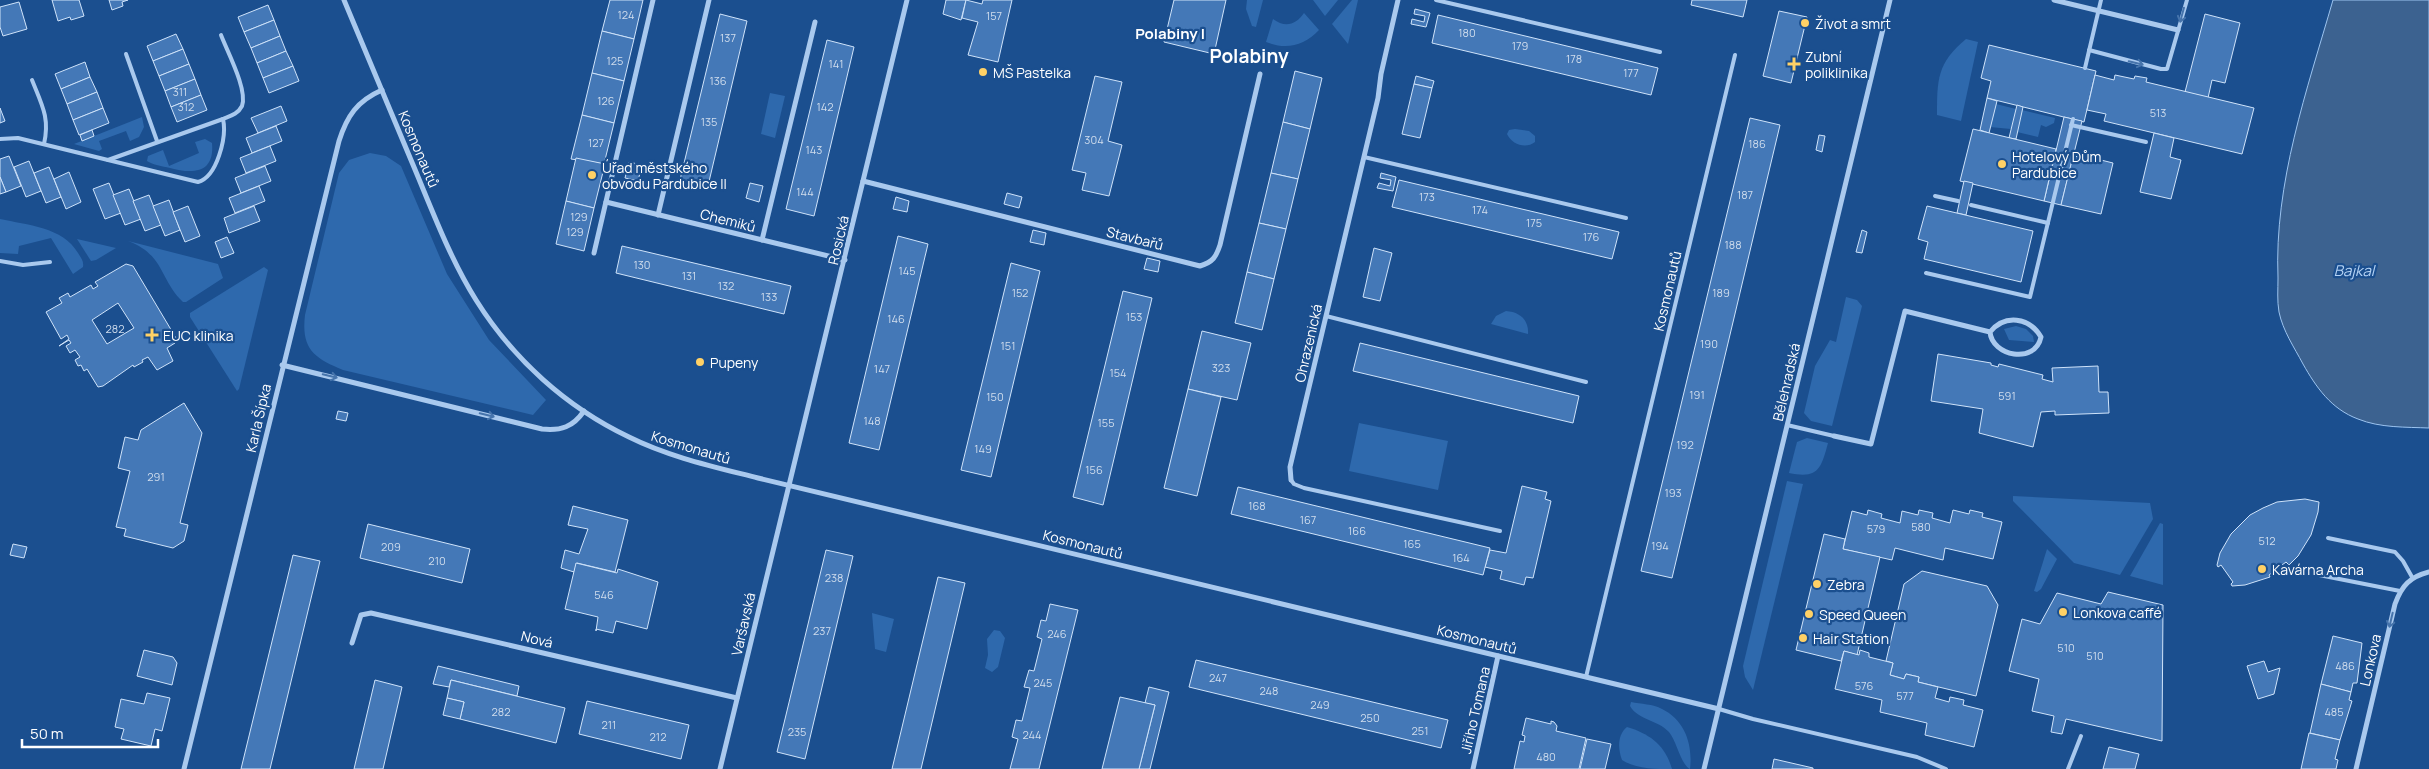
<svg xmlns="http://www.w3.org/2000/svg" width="2429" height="769" font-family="Manrope,sans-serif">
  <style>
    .green { fill: #2e69ad }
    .water { fill: #3c6290; stroke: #9cc4f0 }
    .building { fill: #4478b7; stroke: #cfe3fa; fill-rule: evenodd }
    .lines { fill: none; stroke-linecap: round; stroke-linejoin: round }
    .lane { stroke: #a9c9ee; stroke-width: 4 }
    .street { stroke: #a9c9ee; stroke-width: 5 }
    .oneway { stroke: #4674ac }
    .poi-dot { fill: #ffd166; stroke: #1b4f8f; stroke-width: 2 }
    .labels { text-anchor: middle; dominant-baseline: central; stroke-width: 4.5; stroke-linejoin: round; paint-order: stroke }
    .number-label { font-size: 11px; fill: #d0dded }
    .poi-label { font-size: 14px; fill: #fff; stroke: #1b4f8f; text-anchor: start }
    .street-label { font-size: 14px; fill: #fff; stroke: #1b4f8f }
    .neighbourhood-label { font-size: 15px; font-weight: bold; fill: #fff; stroke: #1b4f8f }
    .water-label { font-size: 15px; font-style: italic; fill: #b5d3f5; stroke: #1b4f8f }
    .district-label { font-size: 19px; font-weight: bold; fill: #fff; stroke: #1b4f8f }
  </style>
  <rect width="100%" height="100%" fill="#1b4f8f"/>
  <g class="green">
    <polygon points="1247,0 1263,0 1256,27 1252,26 1246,9"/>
    <polygon points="1313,0 1338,0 1325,16"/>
    <polygon points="1352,0 1358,0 1348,44 1332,24"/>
    <path d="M 1304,13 L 1319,30 C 1304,46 1286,50 1266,42 L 1273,19 C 1285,28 1296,25 1304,13 Z"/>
    <path d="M 1966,39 L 1978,42 L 1961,121 L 1937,115 C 1937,80 1937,63 1966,39 Z"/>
    <polygon points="770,93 785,96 775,138 761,134"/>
    <polygon points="1996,104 2016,109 2011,129 1990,127"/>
    <polygon points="2022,110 2055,118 2054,123 2046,127 2041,125 2038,137 2017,132"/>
    <polygon points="142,117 144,127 139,137 130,141 126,131 99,141 102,149 99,151 74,144"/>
    <path d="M 1515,129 L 1529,131 L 1535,136 L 1535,142 C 1526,149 1512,145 1507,134 L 1509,130 Z"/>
    <path d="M 205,139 L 212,143 C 215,174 192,174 170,168 C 162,166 153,165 147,161 L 148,156 L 163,150 L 169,166 L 199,153 L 195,142 Z"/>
    <path d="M 370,153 L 386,156 L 401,166 L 447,274 L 489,340 L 546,400 L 533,415 L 343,370 C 314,358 301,349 305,315 L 339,173 L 349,160 Z"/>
    <path d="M 0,219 C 27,225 63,227 78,253 C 81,258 84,261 83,267 L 73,274 L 51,238 L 19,246 L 18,254 L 0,253 Z"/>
    <polygon points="77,239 116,248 96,260 91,261"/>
    <path d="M 128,241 L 218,264 L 223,278 L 186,302 L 183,302 C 159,279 165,255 128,241 Z"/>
    <polygon points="264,267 268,270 239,389 237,391 190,317 190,313"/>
    <polygon points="1846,297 1857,300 1862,306 1832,426 1811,421 1804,413 1815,366 1830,340 1836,342"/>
    <path d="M 1506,311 C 1520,312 1529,320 1528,334 L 1491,324 L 1496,316 Z"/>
    <polygon points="2016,326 2026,329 2033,336 2034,342 2009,340 2004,329"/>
    <polygon points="1359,423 1448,441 1438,490 1349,471"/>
    <path d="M 1807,438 L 1828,443 C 1821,469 1818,479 1789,473 L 1797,442 Z"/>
    <polygon points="1787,481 1803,484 1753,690 1745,677 1743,666"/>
    <polygon points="2013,496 2150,503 2153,519 2120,575 2074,563 2013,501"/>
    <polygon points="2160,523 2163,524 2163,585 2130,576"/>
    <polygon points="2047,549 2057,559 2041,589 2037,592 2034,591"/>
    <polygon points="872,613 894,619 886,652 875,649"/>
    <polygon points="994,630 1000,631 1005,638 998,667 992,672 985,668 988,655 987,639"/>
    <path d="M 1631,702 C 1641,704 1653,704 1662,709 C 1685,720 1693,745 1690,769 C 1681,765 1677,742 1669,732 C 1658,720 1638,720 1630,706 Z"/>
    <path d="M 1627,727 C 1650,734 1665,745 1672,769 C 1655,769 1636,769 1622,760 C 1618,749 1617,735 1627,727 Z"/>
  </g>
  <path class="water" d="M 2333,0 L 2429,0 L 2429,428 C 2406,427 2380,428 2358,419 C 2331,409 2316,387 2303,364 C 2294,347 2283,331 2279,312 C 2277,301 2278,289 2278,278 C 2274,183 2307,90 2333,0 Z"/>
  <g class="building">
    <polygon points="52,0 79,0 84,16 71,20 70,17 58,21"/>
    <polygon points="109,0 128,0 122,2 123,6 112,10"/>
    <polygon points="610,0 643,0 634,39 602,31"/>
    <polygon points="946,0 966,0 961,20 943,14"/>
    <polygon points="966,0 982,4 983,0 1012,0 998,62 968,55 978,22 962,18"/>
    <polygon points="1174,0 1226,0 1214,54 1164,42"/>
    <polygon points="1692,0 1747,0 1743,17 1691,5"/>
    <polygon points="19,2 27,29 3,36 0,27 0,7"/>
    <polygon points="268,5 274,20 244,32 238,17"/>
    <polygon points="1415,9 1430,13 1426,27 1411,24 1412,19 1424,22 1425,16 1414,14"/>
    <polygon points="1779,11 1807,17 1791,83 1763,76"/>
    <polygon points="720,14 747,21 707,190 679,184"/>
    <polygon points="2205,14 2240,23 2225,83 2212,80 2208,98 2185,92"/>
    <polygon points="1438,15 1658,68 1651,95 1432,43"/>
    <polygon points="274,20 280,36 251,48 244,32"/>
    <polygon points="602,31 634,39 624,81 592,73"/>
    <polygon points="176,34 183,49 153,61 147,46"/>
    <polygon points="280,36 286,51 257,63 251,48"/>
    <polygon points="827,40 854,47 814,216 786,209"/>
    <polygon points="1989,45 2096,71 2084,122 1987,98 1991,81 1981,78"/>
    <polygon points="183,49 189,64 159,76 153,61"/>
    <polygon points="286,51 293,66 263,78 257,63"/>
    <polygon points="85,62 90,77 61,89 55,74"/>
    <polygon points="189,64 195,79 165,91 159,76"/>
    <polygon points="293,66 299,81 269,93 263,78"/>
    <polygon points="1295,71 1322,78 1310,129 1283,122"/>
    <polygon points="592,73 624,81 614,123 582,115"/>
    <polygon points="2095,75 2114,80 2115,75 2134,79 2135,76 2147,78 2146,82 2254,108 2242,154 2104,121 2106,114 2087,110"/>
    <polygon points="1095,76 1122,82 1108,141 1122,145 1109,196 1082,190 1086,173 1072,170"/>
    <polygon points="1416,76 1434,81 1432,88 1414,84"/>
    <polygon points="90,77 97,92 67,104 61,89"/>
    <polygon points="195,79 201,95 171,107 165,91"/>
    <polygon points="1414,84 1432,88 1420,138 1402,134"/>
    <polygon points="97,92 103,108 73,120 67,104"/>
    <polygon points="201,95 207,110 177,122 171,107"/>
    <polygon points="1987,98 1997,101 1989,133 1980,130"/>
    <polygon points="2017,105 2023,107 2016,139 2009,138"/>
    <polygon points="281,106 287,121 258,133 251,118"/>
    <polygon points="0,108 5,121 0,123"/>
    <polygon points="103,108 109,123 79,135 73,120"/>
    <polygon points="582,115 614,123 604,164 571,159"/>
    <polygon points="2064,117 2082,121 2061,205 2044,201"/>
    <polygon points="1750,118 1780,125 1672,578 1641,571"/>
    <polygon points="1283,122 1310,129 1298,179 1271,173"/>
    <polygon points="276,126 282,141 252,153 246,138"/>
    <polygon points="1973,129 2056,149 2044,201 1960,181"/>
    <polygon points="92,130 94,136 82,141 80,135"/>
    <polygon points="2154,133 2174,138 2170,157 2181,160 2171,199 2140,192"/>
    <polygon points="1819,135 1825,136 1822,152 1816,150"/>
    <polygon points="270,146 276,161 246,173 240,158"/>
    <polygon points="2081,155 2113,163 2101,214 2061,205 2073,156 2080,157"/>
    <polygon points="9,156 21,186 6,192 0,177 0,159"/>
    <polygon points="576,158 605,164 594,208 566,201"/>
    <polygon points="29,161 41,191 26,197 14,167"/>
    <polygon points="629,162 642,165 638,181 625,178"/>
    <polygon points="265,166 271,181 241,193 235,178"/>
    <polygon points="49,167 61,197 46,203 34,173"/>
    <polygon points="69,172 81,202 66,209 54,179"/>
    <polygon points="1271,173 1298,179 1286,229 1259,223"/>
    <polygon points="1381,173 1396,177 1393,191 1377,188 1379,183 1390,186 1391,180 1380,178"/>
    <polygon points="0,177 6,192 0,194"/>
    <polygon points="1399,180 1619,232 1612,259 1392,207"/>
    <polygon points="1964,181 1973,183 1966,215 1957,213"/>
    <polygon points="109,183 121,213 105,219 93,189"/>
    <polygon points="750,183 763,186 759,202 746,198"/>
    <polygon points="259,186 265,201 235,213 229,198"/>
    <polygon points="129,189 141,219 125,225 113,195"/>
    <polygon points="1007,193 1022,197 1019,208 1004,204"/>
    <polygon points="149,195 161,225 145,231 133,201"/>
    <polygon points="896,197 909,201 907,212 893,209"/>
    <polygon points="169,200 180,230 165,236 153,206"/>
    <polygon points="566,201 594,208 584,251 556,244"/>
    <polygon points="188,206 200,236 185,242 173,212"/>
    <polygon points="254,206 260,221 229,233 224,218"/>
    <polygon points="1927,206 2033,231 2021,282 1924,259 1928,242 1918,239"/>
    <polygon points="1259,223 1286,229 1274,279 1247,272"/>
    <polygon points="1033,230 1046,233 1044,245 1030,242"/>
    <polygon points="1862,230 1867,232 1862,253 1856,252"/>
    <polygon points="898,236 928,244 879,450 849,443"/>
    <polygon points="227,237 234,253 221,258 215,242"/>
    <polygon points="622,246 791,286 784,314 616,273"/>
    <polygon points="1374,248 1392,253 1380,301 1363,297"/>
    <polygon points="1147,258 1160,261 1158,272 1144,269"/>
    <polygon points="1011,263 1040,271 991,477 961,470"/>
    <path d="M 126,264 L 133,266 L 176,338 L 175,343 L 167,348 L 173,361 L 157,370 L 148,357 L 142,360 L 143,362 L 134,367 L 133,365 L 103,386 L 98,387 L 87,369 L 84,371 L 81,365 L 78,366 L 75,360 L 80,357 L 75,350 L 70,353 L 66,346 L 71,343 L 69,340 L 59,346 L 69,339 L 67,335 L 61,339 L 46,312 L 62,303 L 59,298 L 68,293 L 70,297 L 91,285 L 93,289 L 98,286 L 95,282 ZM 118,303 L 134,328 L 107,344 L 92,320 Z"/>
    <polygon points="1247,272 1274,279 1262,330 1235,323"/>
    <polygon points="1123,291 1152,298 1103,505 1073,497"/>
    <polygon points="1202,331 1251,343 1237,400 1188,389"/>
    <polygon points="1360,343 1579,396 1573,423 1353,371"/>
    <polygon points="1938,354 1991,363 1991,365 1998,367 1999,364 2043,375 2042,379 2053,382 2052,368 2098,366 2099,392 2108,392 2109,413 2055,415 2055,411 2041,412 2033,447 1979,433 1983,409 1931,401"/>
    <polygon points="1188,389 1221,397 1197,496 1164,488"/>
    <polygon points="184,403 202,433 180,523 188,525 184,541 173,548 124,536 126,529 116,527 130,471 118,468 125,437 138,440 141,430"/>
    <polygon points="338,411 348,413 346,421 336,419"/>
    <polygon points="1522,486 1547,492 1545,499 1551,501 1533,578 1526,577 1524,585 1500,579 1502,571 1485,567 1490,550 1506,553"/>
    <polygon points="1238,487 1490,548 1483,575 1231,514"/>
    <polygon points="2305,499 2319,502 2318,512 2311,535 2298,556 2289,565 2286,562 2269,575 2270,577 2245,585 2232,586 2231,584 2233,582 2221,565 2218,567 2217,565 2220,553 2231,534 2250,515 2263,508 2277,502"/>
    <polygon points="573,506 628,520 615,572 577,563 574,572 561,568 565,550 579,554 588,529 568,525"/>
    <polygon points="1868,510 1882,514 1881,518 1900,523 1902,511 1918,515 1919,510 1933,513 1932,518 1950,523 1953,510 1969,514 1970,510 1983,513 1982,517 2002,522 1993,559 1945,548 1943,560 1895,548 1892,560 1843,549 1852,511 1867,515"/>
    <polygon points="368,524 470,549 462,583 360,558"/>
    <polygon points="1824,534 1845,539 1843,549 1880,557 1857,655 1844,651 1841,661 1796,650"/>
    <polygon points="13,544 27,547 24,558 10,555"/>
    <polygon points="826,550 853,556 805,759 777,752"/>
    <polygon points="293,555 320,561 270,769 241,769"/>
    <polygon points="576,563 617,573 618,569 658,582 647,629 616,621 613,633 596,629 596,631 598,617 565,609"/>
    <polygon points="1922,571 1987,586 1998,605 1976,696 1918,682 1919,677 1906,674 1904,679 1890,675 1893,663 1886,661 1904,584"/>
    <polygon points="938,577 965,583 921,769 892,769"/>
    <polygon points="2108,592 2163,605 2162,741 2066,719 2062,734 2051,732 2054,716 2032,711 2039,679 2009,671 2022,619 2040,624 2057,593 2101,604"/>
    <polygon points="1050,604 1078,610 1039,769 1010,769 1018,739 1012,737 1016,720 1022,721 1030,688 1024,687 1029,670 1034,671 1042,639 1037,637 1041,620 1046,621"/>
    <polygon points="2333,636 2362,643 2357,683 2353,683 2351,692 2321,684"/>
    <polygon points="144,650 173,657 177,663 172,685 137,676"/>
    <polygon points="1860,650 1869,653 1869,657 1893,663 1890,675 1904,679 1906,674 1919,677 1918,682 1938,687 1935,698 1949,702 1950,697 1964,700 1963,705 1983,710 1974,747 1925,735 1927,723 1880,712 1882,700 1835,689 1844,651 1859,655"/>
    <polygon points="1196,660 1448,720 1441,748 1189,687"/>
    <polygon points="2264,661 2268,672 2280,668 2274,694 2258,699 2247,666"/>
    <polygon points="438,666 519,686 517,696 451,680 449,687 433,684"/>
    <polygon points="375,680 402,687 383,769 354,769"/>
    <polygon points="451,680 565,708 556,743 460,719 464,702 447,698"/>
    <polygon points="2321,684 2351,692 2349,700 2352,701 2340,740 2310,733"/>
    <polygon points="1149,687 1169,692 1150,769 1139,769 1155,705 1145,703"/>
    <polygon points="147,693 170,698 162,731 155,729 151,746 121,739 124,729 115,727 121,699 144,704"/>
    <polygon points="1120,697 1155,705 1139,769 1102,769"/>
    <polygon points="447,698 464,702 460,719 443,715"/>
    <polygon points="587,701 689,725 681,759 579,734"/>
    <polygon points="1526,718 1551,724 1551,721 1554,722 1557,726 1556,731 1586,738 1579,769 1514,769 1520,741 1524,742 1525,736 1522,735"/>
    <polygon points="2309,733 2340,740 2335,759 2338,760 2336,769 2301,769"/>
    <polygon points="1587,739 1611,744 1605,769 1580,769"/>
    <polygon points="2109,747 2139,754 2135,769 2103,769"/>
    <polygon points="1774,759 1813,768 1813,769 1772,769"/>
  </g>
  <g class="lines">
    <g class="lane">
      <polyline points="1436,0 1660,52"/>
      <polyline points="2089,50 2161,69 2167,69 2187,0"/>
      <polyline points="126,54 157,141"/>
      <polyline points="2085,68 2101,0"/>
      <path d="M 32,80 C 42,105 50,118 44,144"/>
      <polyline points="2071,125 2146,142"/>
      <path d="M 0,139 L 18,138 L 198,182 C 217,177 227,137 223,119"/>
      <polyline points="1364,157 1626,218"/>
      <path d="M 108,160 L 223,119 C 230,116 238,114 242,106 C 248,90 227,51 221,35"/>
      <polyline points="1935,196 1958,201"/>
      <polyline points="1971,205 2048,223"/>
      <polyline points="0,261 23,265 50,262"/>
      <polyline points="1926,273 2030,297 2073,119"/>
      <polyline points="1326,316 1586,382"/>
      <polyline points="1787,425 1834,436"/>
      <polyline points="1291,480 1294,484 1304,488 1500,531"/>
      <polyline points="2328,538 2395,552 2403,561 2412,577"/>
      <polyline points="2319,575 2400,591"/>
      <polyline points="1586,677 1735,55"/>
      <polyline points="1719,709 1753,719 1917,757 1946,769"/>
      <polyline points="2068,769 2081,736"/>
    </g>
    <g class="street">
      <path d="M 344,0 C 366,53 389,107 411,160 C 431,207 449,257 476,300 C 513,359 566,407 629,437 C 669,457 715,467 758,478 L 1719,709"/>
      <polyline points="2054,0 2178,30"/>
      <path d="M 863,181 L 1200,266 C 1213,262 1216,257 1220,245 L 1260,74"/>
      <polyline points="606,202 845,260"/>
      <polyline points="658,215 709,0"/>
      <polyline points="762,240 815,22"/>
      <polyline points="594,253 653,0"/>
      <path d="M 282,365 L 542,429 C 561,431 573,427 584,411"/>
      <path d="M 1834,436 L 1871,444 L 1905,311 L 1990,332 C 2005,314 2029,317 2041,337 C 2035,365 1992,356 1990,332"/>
      <polyline points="1291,480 1290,467 1378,98 1381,74 1398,0"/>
      <polyline points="352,643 361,615 371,613 737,698"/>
      <path d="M 184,769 L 339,141 C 347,116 357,101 382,90"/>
      <polyline points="720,769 907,0"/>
      <polyline points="1473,769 1498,656"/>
      <polyline points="1704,769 1890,0"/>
      <path d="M 2356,769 L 2395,604 C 2402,585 2410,577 2429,572"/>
    </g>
  </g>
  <defs><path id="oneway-shaft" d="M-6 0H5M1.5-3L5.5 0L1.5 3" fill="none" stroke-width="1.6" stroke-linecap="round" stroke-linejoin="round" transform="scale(1.25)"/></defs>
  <g class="oneway">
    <use href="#oneway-shaft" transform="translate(2182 15) rotate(105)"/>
    <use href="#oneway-shaft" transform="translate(2136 63) rotate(14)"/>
    <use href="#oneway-shaft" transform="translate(330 376) rotate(14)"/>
    <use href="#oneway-shaft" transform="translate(487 415) rotate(14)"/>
    <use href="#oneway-shaft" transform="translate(2391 620) rotate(103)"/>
  </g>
  <g class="poi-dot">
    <circle cx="1805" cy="23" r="5"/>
    <path d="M1791.5 56.5h5v5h5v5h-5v5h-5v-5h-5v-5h5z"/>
    <circle cx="983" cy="72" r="5"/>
    <circle cx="2002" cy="164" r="5"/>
    <circle cx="592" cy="175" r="5"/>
    <path d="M149.5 327.5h5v5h5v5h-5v5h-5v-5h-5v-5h5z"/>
    <circle cx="700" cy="362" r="5"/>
    <circle cx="2262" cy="569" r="5"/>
    <circle cx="1817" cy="584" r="5"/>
    <circle cx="2063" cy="612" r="5"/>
    <circle cx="1809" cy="614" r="5"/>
    <circle cx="1803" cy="638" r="5"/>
  </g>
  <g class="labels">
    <g class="number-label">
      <text x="626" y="14">124</text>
      <text x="994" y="15">157</text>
      <text x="1467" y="32">180</text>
      <text x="728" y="37">137</text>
      <text x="1520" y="45">179</text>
      <text x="1574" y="58">178</text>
      <text x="615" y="60">125</text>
      <text x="836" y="63">141</text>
      <text x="1631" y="72">177</text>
      <text x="718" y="80">136</text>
      <text x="180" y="91">311</text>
      <text x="606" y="100">126</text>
      <text x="186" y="106">312</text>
      <text x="825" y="106">142</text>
      <text x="2158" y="112">513</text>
      <text x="709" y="121">135</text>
      <text x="1094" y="139">304</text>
      <text x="596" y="142">127</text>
      <text x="1757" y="143">186</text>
      <text x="814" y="149">143</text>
      <text x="805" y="191">144</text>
      <text x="1745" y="194">187</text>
      <text x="1427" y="196">173</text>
      <text x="1480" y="209">174</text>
      <text x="579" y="216">129</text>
      <text x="1534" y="222">175</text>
      <text x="575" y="231">129</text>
      <text x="1591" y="236">176</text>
      <text x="1733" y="244">188</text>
      <text x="642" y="264">130</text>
      <text x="907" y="270">145</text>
      <text x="689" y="275">131</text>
      <text x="726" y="285">132</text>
      <text x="1020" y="292">152</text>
      <text x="1721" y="292">189</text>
      <text x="769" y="296">133</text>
      <text x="1134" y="316">153</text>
      <text x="896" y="318">146</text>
      <text x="115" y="328">282</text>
      <text x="1709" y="343">190</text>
      <text x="1008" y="345">151</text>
      <text x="1221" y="367">323</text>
      <text x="882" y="368">147</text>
      <text x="1118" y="372">154</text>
      <text x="1697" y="394">191</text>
      <text x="2007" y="395">591</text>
      <text x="995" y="396">150</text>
      <text x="872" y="420">148</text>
      <text x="1106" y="422">155</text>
      <text x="1685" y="444">192</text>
      <text x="983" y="448">149</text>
      <text x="1094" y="469">156</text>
      <text x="156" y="476">291</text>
      <text x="1673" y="492">193</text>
      <text x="1257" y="505">168</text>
      <text x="1308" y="519">167</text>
      <text x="1921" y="526">580</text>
      <text x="1876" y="528">579</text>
      <text x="1357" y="530">166</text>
      <text x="2267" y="540">512</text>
      <text x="1412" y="543">165</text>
      <text x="1660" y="545">194</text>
      <text x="391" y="546">209</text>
      <text x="1461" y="557">164</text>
      <text x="437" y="560">210</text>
      <text x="834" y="577">238</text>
      <text x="604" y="594">546</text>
      <text x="822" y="630">237</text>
      <text x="1057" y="633">246</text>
      <text x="2066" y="647">510</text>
      <text x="2095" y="655">510</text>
      <text x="2345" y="665">486</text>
      <text x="1218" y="677">247</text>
      <text x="1043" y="682">245</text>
      <text x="1864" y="685">576</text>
      <text x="1269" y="690">248</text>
      <text x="1905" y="695">577</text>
      <text x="1320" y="704">249</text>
      <text x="501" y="711">282</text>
      <text x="2334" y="711">485</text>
      <text x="1370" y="717">250</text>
      <text x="609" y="724">211</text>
      <text x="1420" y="730">251</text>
      <text x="797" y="731">235</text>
      <text x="1032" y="734">244</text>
      <text x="658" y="736">212</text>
      <text x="1546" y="756">480</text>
    </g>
    <g class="poi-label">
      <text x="1815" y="23">Život a smrt</text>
      <text x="1805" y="56">Zubní<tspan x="1805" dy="16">poliklinika</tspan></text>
      <text x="993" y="72">MŠ Pastelka</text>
      <text x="2012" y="156">Hotelový Dům<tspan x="2012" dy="16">Pardubice</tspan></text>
      <text x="602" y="167">Úřad městského<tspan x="602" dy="16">obvodu Pardubice II</tspan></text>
      <text x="163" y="335">EUC klinika</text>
      <text x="710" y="362">Pupeny</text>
      <text x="2272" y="569">Kavárna Archa</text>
      <text x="1827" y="584">Zebra</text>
      <text x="2073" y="612">Lonkova caffé</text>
      <text x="1819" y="614">Speed Queen</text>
      <text x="1813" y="638">Hair Station</text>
    </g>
    <g class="street-label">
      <text transform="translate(419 149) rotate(67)">Kosmonautů</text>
      <text transform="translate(728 220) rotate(14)">Chemiků</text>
      <text transform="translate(1135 238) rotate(14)">Stavbařů</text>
      <text transform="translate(838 240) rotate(-77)">Rosická</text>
      <text transform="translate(1667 291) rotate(-77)">Kosmonautů</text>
      <text transform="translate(1308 343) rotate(-77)">Ohrazenická</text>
      <text transform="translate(1786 382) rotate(-77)">Bělehradská</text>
      <text transform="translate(258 418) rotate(-77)">Karla Šípka</text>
      <text transform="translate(691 447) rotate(17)">Kosmonautů</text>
      <text transform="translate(1083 544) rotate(14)">Kosmonautů</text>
      <text transform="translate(743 624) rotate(-77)">Varšavská</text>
      <text transform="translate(537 639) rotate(14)">Nová</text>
      <text transform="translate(1477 639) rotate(14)">Kosmonautů</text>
      <text transform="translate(2370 660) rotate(-77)">Lonkova</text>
      <text transform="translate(1475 710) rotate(-77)">Jiřího Tomana</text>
    </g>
    <g class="neighbourhood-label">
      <text x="1170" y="33">Polabiny I</text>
    </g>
    <g class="water-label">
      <text x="2354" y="270">Bajkal</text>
    </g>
    <g class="district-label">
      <text x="1249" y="56">Polabiny</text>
    </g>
  </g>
  <path d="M22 739v8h136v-8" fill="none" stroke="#ffffff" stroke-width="2.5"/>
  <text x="30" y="739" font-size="15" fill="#ffffff" stroke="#1b4f8f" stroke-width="4" paint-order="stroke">50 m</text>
</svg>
